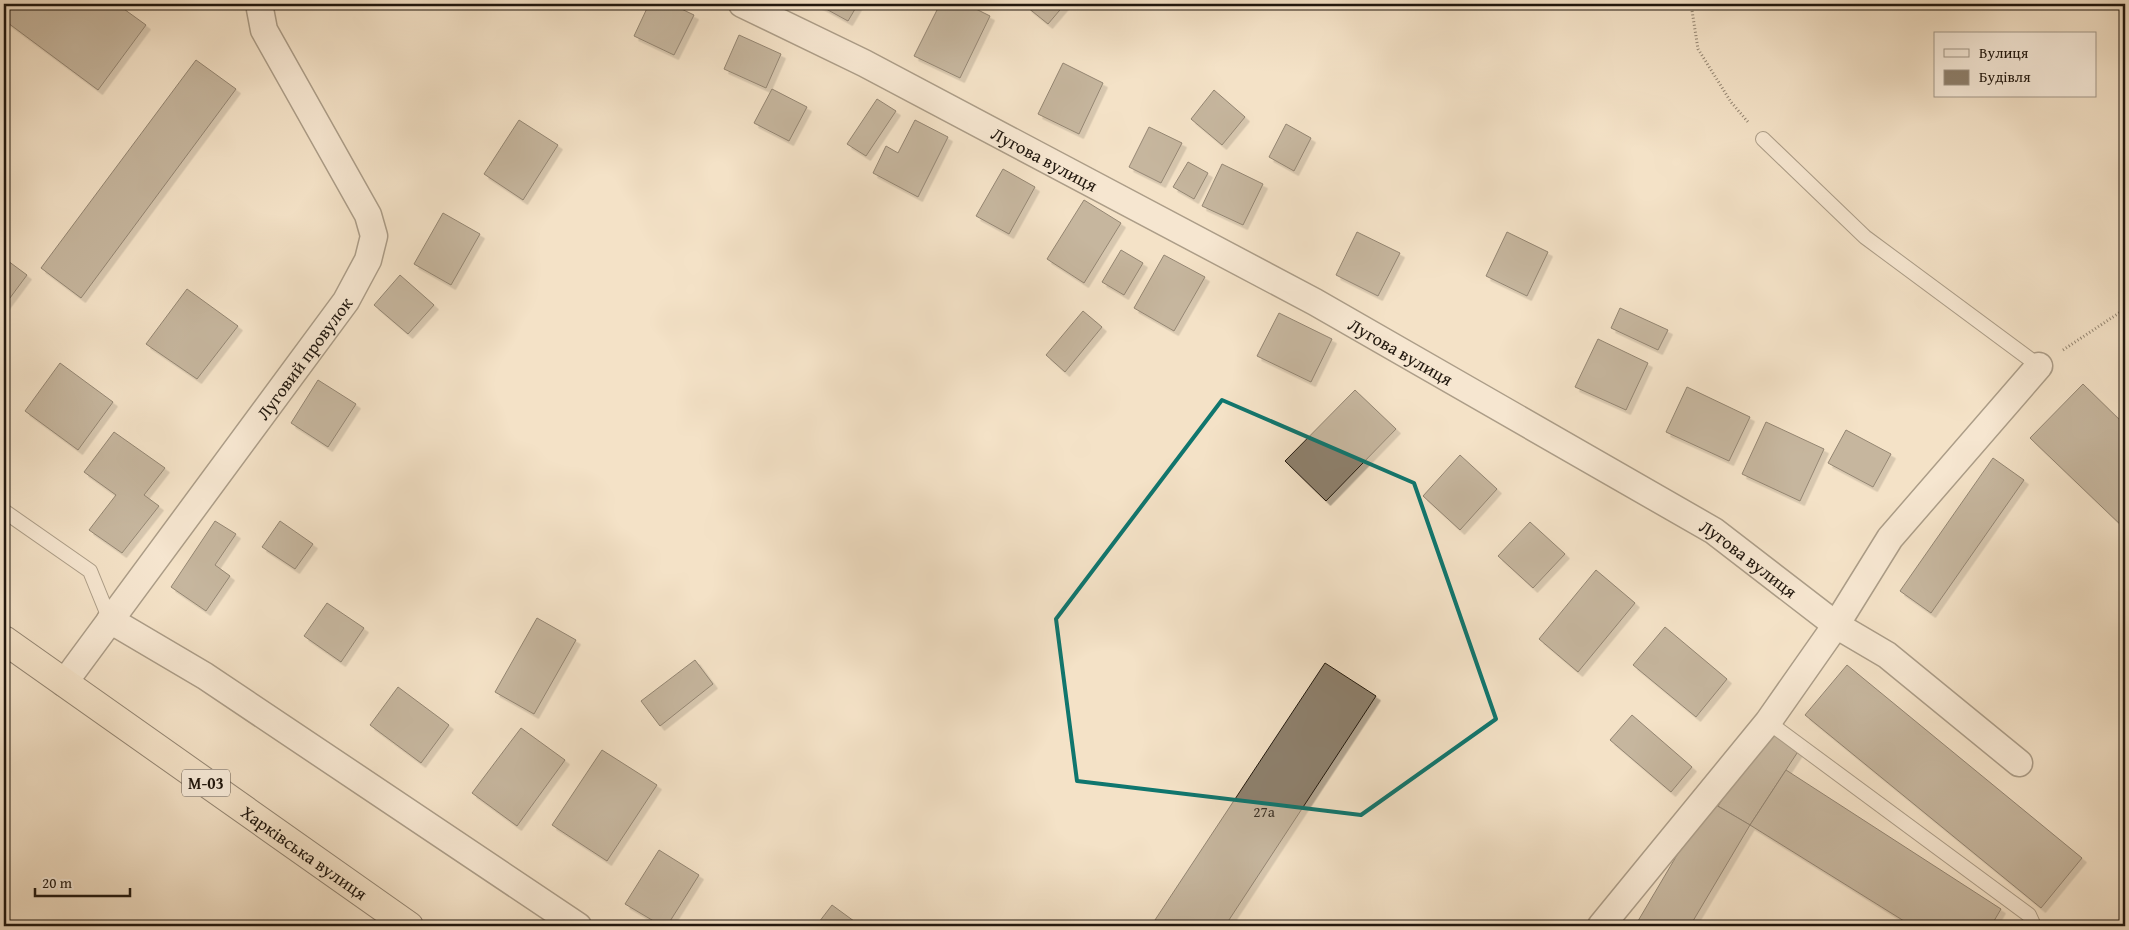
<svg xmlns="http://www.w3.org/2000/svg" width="2129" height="930" font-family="'Gentium Book Plus',serif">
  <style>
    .building { fill: #8e816e; stroke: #20170e; filter: url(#shadow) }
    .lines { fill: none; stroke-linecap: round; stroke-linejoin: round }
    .lane-casing { stroke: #554a3c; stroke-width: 16 }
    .street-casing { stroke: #554a3c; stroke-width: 29 }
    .highway-casing { stroke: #20170e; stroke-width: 30 }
    .path { stroke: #20170e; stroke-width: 3; stroke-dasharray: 1 2.5; stroke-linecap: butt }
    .lane { stroke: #f8ecdb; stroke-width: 14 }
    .street { stroke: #f8ecdb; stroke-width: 26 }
    .highway { stroke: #f4e2c7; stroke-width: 28 }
    .marked { fill: none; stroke: #0f766e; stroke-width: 4; stroke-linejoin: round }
    .labels { text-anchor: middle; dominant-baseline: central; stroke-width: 5; stroke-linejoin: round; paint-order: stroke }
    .number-label { font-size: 15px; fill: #3c3226 }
    .shield { fill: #f8ecdb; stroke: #61574c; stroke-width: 1 }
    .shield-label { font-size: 16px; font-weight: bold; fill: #20170e }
    .street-label { font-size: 18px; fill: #20170e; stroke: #f8ecdb }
  </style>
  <defs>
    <filter id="shadow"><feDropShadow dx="4.5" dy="4.5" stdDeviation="0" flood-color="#0004"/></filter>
  </defs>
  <rect width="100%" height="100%" fill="#f4e2c7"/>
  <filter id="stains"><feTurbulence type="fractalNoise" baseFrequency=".004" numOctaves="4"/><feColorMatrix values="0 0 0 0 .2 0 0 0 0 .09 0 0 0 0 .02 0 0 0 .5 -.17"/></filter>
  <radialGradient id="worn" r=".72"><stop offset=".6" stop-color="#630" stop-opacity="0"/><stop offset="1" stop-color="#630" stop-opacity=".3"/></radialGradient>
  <g class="building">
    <polygon points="4,4 117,4 146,25 98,90 4,20"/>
    <polygon points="649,4 671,4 694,15 674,55 634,36"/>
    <polygon points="817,4 858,4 848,21"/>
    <polygon points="940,4 966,4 990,16 960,78 914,56"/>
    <polygon points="1030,4 1065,4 1048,24 1027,7"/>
    <polygon points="739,35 781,54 766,88 724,69"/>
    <polygon points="196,60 236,89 81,298 41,268"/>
    <polygon points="1063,63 1103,83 1079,134 1038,114"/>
    <polygon points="772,89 807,107 789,141 754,123"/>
    <polygon points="1214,90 1245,117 1222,145 1191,119"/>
    <polygon points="877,99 896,111 866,156 847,144"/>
    <polygon points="519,120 558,145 523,200 484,174"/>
    <polygon points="915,120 948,137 918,197 873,173 886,146 898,153"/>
    <polygon points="1286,124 1311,138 1294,171 1269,157"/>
    <polygon points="1149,127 1182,143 1161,183 1129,167"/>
    <polygon points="1188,162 1208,173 1194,199 1173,187"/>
    <polygon points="1222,164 1263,184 1243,225 1202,206"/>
    <polygon points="1003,169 1035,187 1009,234 976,216"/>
    <polygon points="1084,200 1121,223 1084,283 1047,259"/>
    <polygon points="443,213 480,234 451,285 414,264"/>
    <polygon points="1357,232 1400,253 1378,296 1336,275"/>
    <polygon points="1507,232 1548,252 1527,296 1486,276"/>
    <polygon points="1121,250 1143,263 1124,295 1102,282"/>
    <polygon points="1164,255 1205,277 1174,331 1134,308"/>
    <polygon points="4,258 27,275 4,306"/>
    <polygon points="400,275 434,305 408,334 374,305"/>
    <polygon points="187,289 238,326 197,379 146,344"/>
    <polygon points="1620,308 1668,330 1658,350 1611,328"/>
    <polygon points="1083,311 1102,327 1065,372 1046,355"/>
    <polygon points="1279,313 1332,339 1311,382 1257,356"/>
    <polygon points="1598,339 1648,363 1626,410 1575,387"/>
    <polygon points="60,363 113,402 78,450 25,411"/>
    <polygon points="318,380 356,404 328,447 291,423"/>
    <polygon points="2083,384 2125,425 2125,529 2030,438"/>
    <polygon points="1687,387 1750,417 1729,461 1666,432"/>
    <polygon points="1355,390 1396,429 1326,501 1285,461"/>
    <polygon points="1766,422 1824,449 1800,501 1742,474"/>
    <polygon points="1846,430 1891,454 1873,487 1828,463"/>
    <polygon points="114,432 165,468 144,495 159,506 122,553 89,530 116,495 84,472"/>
    <polygon points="1460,455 1497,489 1460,530 1423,496"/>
    <polygon points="1993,458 2024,480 1931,613 1900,591"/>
    <polygon points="215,521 236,534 215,565 230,576 206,611 171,587"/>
    <polygon points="280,521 313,544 295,569 262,547"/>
    <polygon points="1530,522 1565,554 1533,588 1498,556"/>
    <polygon points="1596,570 1635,603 1578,672 1539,639"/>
    <polygon points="327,603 364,628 341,662 304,636"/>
    <polygon points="537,618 576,640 534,714 495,692"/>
    <polygon points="1665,627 1727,679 1696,717 1633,665"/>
    <polygon points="695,660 713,684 660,726 641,701"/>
    <polygon points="1325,663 1376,696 1225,926 1151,926"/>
    <polygon points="1847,665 2082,858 2041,908 1805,715"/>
    <polygon points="398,687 449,725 421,763 370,725"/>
    <polygon points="1632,715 1692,767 1671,792 1610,740"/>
    <polygon points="521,728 565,760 517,826 472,793"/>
    <polygon points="1768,731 1799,750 1750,825 1718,806"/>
    <polygon points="602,750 657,785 607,861 552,825"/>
    <polygon points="1786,770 2001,909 1991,926 1912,926 1750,825"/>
    <polygon points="1709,801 1750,825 1690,926 1635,926"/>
    <polygon points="659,850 699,875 667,926 662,926 625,904"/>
    <polygon points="832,905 858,924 857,926 816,926"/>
  </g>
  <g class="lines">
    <g class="lane-casing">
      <g id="lane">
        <polyline points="1763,139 1865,237 2039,366"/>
        <polyline points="4,511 90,571 110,620"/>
        <polyline points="1768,722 2029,915 2034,926"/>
      </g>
    </g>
    <g class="street-casing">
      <g id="street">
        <path id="s1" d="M 742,4 L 864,63 L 1315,302 L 1714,531 L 1836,625 L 1887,655 L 2019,763"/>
        <polyline points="110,620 205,676 578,926"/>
        <path id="s2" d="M 64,683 L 346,301 L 368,260 L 374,236 L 368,215 L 264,30 L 260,9 L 261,4"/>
        <polyline points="1601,926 1768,722 1836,625 1890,538 2039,366"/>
      </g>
    </g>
    <g class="highway-casing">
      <g id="highway">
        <path id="s3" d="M 4,640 L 409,926"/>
      </g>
    </g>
    <g class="path">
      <polyline points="1691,4 1698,49 1731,102 1748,122"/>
      <polyline points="2063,350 2125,309"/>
    </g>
    <use href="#lane" class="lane"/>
    <use href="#street" class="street"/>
    <use href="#highway" class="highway"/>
  </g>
  <path d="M0 0H2129V930H0ZM 1222,400 L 1414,483 L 1496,719 L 1361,815 L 1077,781 L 1056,619 Z" fill="#f4e2c7" fill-opacity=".55" fill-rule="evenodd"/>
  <path class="marked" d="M 1222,400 L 1414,483 L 1496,719 L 1361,815 L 1077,781 L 1056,619 Z"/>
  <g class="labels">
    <g class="number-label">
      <text x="1264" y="811">27а</text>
    </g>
    <rect class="shield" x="182" y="769.5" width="48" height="27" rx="4"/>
    <g class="shield-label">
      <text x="206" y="783">М-03</text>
    </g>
    <g class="street-label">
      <text stroke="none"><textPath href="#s1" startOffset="340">Лугова вулиця</textPath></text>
      <text stroke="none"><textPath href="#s1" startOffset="745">Лугова вулиця</textPath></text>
      <text stroke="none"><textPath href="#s2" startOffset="404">Луговий провулок</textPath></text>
      <text stroke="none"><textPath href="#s1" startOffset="1150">Лугова вулиця</textPath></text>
      <text stroke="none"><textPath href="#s3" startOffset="368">Харківська вулиця</textPath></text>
    </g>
  </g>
  <rect width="2129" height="930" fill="none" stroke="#f4e2c7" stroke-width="20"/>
  <rect x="5" y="5" width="2119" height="920" fill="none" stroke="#20170e" stroke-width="2.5"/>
  <rect x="10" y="10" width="2109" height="910" fill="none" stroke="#20170e"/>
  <rect x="1934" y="32" width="162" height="65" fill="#f8ecdb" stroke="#a29789"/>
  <rect x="1944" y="49" width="25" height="8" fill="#f8ecdb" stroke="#a29789"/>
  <text x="1979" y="58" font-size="15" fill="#20170e">Вулиця</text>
  <rect x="1944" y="70" width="25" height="15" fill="#8e816e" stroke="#a29789"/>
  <text x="1979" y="82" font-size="15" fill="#20170e">Будівля</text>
  <path d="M35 888v8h95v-8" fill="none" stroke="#20170e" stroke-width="2.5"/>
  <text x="42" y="888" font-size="15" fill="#20170e" stroke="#f8ecdb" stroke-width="4" paint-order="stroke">20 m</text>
  <rect width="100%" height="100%" filter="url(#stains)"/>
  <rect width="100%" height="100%" fill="url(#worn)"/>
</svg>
